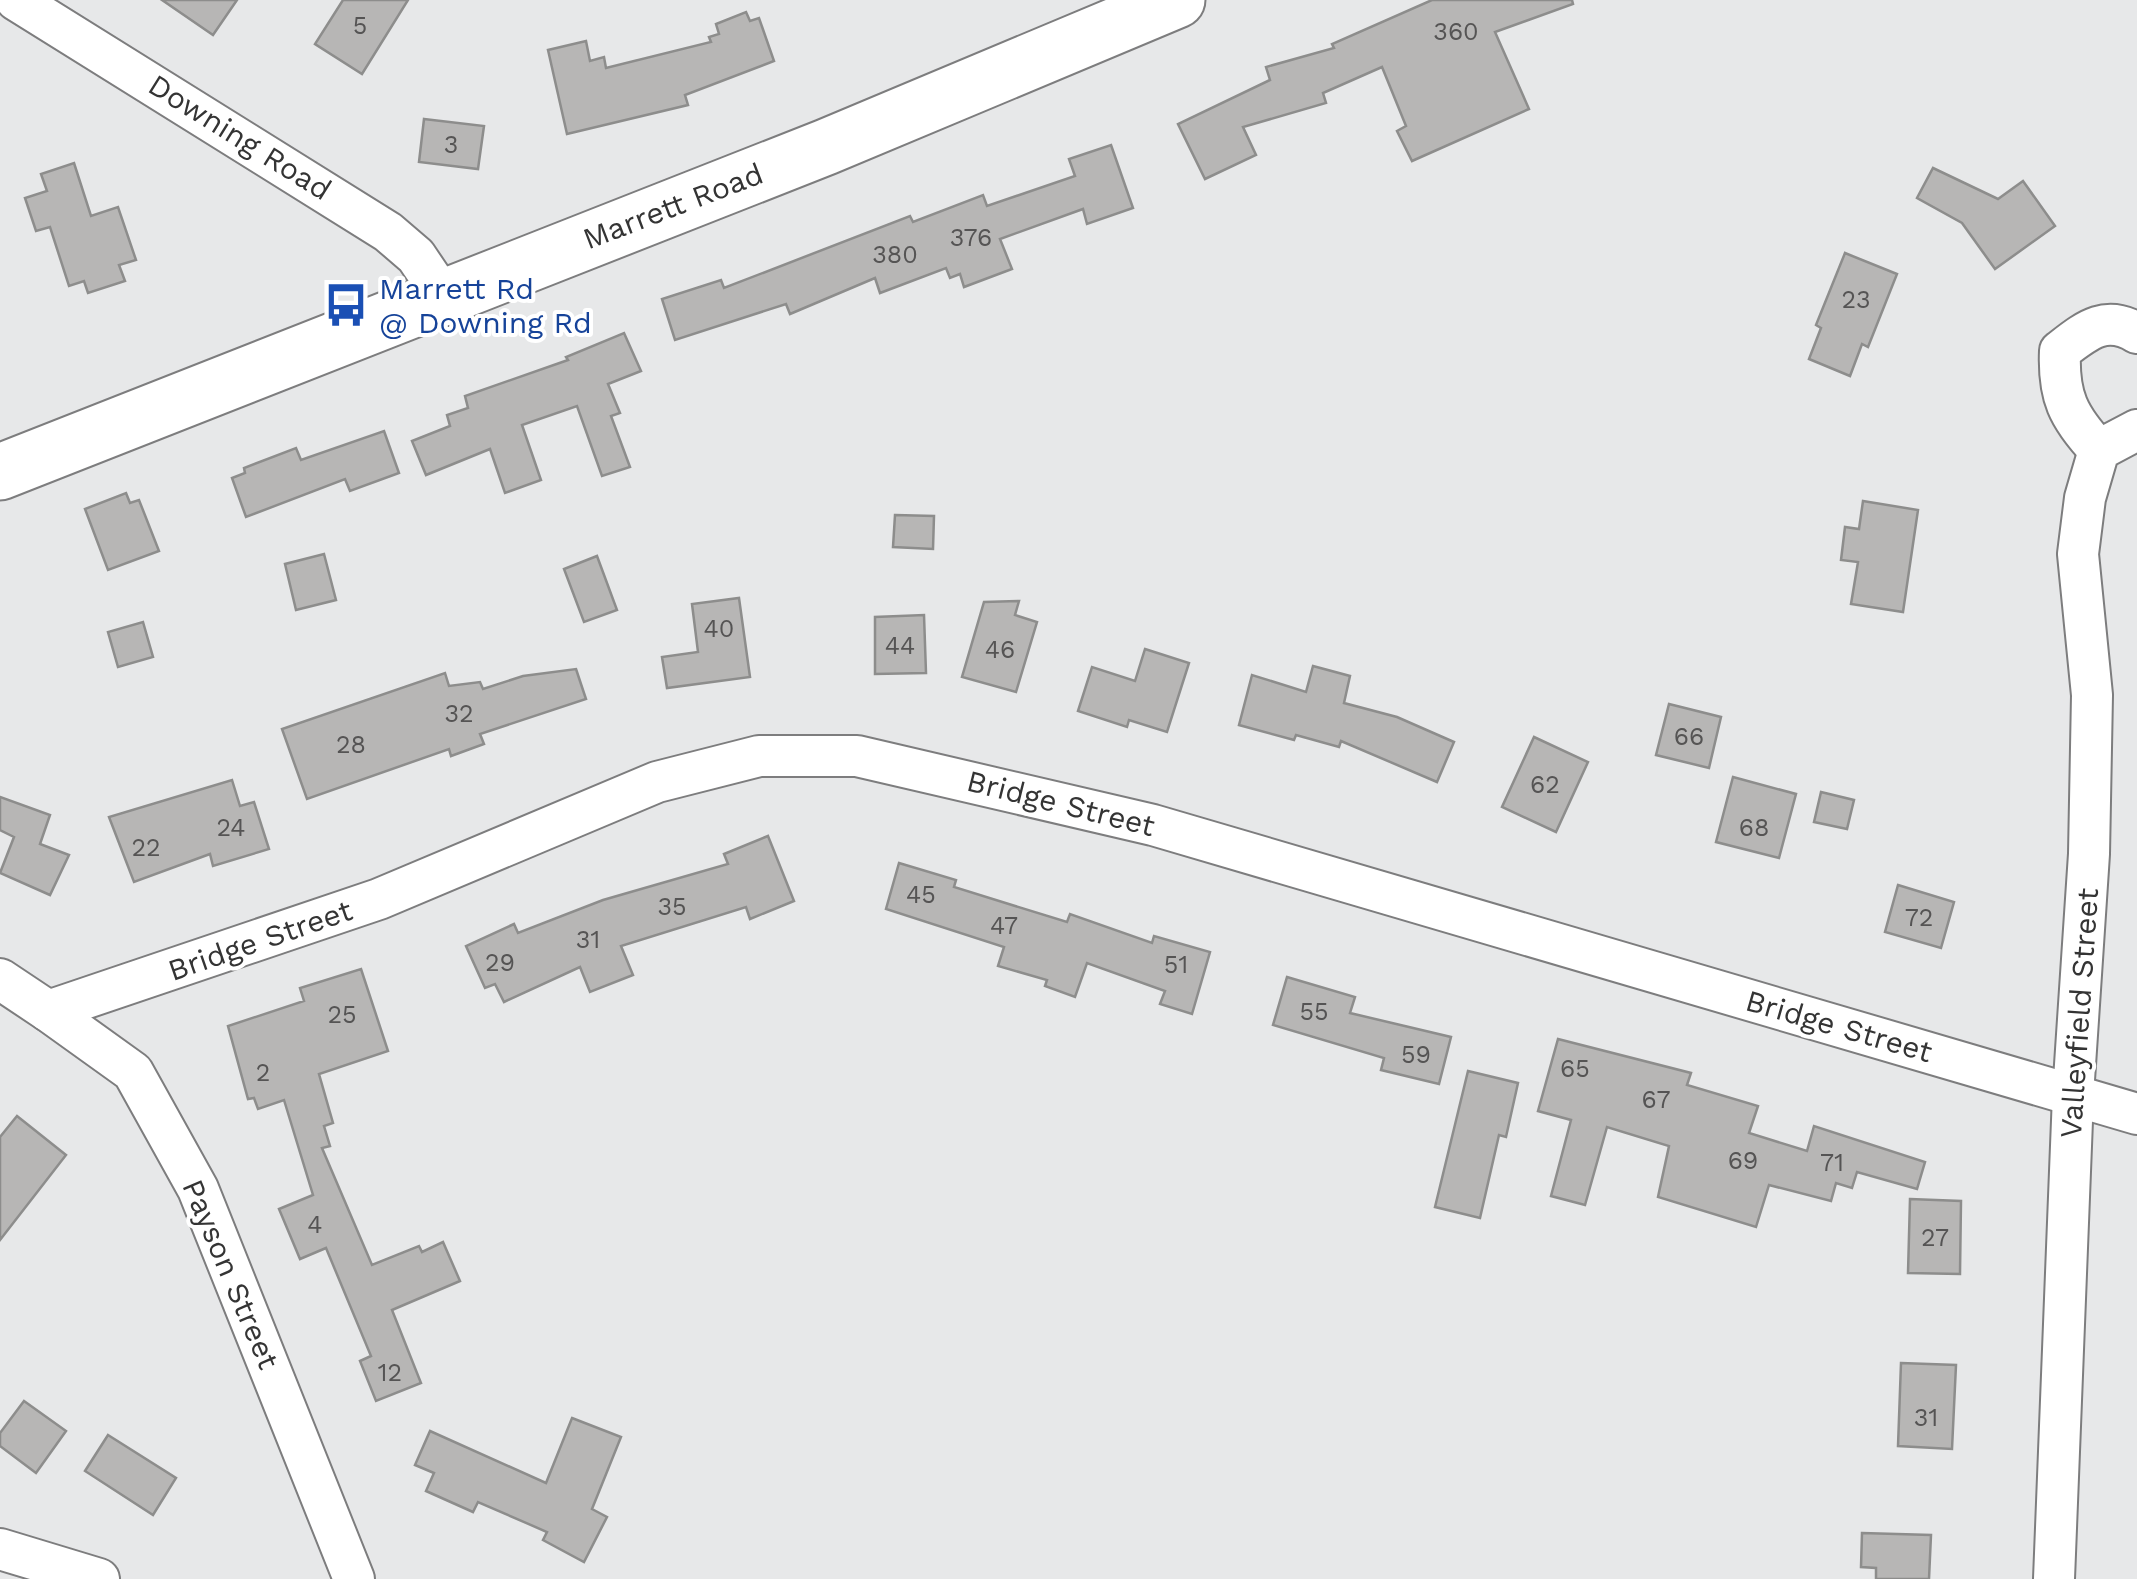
<svg xmlns="http://www.w3.org/2000/svg" width="2137" height="1579" font-family="'Work Sans',sans-serif">
  <style>
    .building { fill: #b7b6b5; stroke: #8d8d8c; stroke-width: 2.5 }
    .lines { fill: none; stroke-linecap: round; stroke-linejoin: round }
    .minor-casing { stroke: #7d7d7e; stroke-width: 44 }
    .secondary-casing { stroke: #7d7d7e; stroke-width: 59 }
    .minor { stroke: #fff; stroke-width: 40 }
    .secondary { stroke: #fff; stroke-width: 55 }
    .labels { text-anchor: middle; dominant-baseline: central; stroke-width: 8; stroke-linejoin: round; paint-order: stroke }
    .number-label { font-size: 25px; fill: #555454 }
    .street-label { font-size: 30px; fill: #343434; stroke: #fff }
    .transit-label { font-size: 30px; fill: #164399; stroke: #fff; text-anchor: start }
  </style>
  <rect width="100%" height="100%" fill="#e7e8e9"/>
  <g class="building">
    <polygon points="162,0 237,0 213,35"/>
    <polygon points="343,0 408,0 362,74 315,44"/>
    <polygon points="1432,0 1572,0 1573,4 1495,32 1529,109 1412,161 1397,131 1406,126 1382,67 1323,93 1326,103 1243,127 1256,155 1205,179 1178,124 1270,80 1266,67 1334,48 1332,44"/>
    <polygon points="746,12 750,21 759,18 774,61 685,95 688,105 567,134 548,50 586,41 590,61 604,57 606,68 711,42 709,37 719,34 716,24"/>
    <polygon points="424,119 484,126 478,169 419,162"/>
    <polygon points="1111,145 1133,208 1087,224 1083,209 1000,239 1012,269 964,287 960,274 950,278 946,268 880,293 875,278 790,314 786,304 675,340 662,299 721,280 724,288 910,216 913,222 983,195 987,206 1075,176 1069,159"/>
    <polygon points="74,163 91,216 118,207 136,260 119,265 125,281 88,293 84,281 69,286 50,227 36,231 25,198 47,191 41,174"/>
    <polygon points="1933,168 1998,199 2023,181 2055,226 1995,269 1962,223 1917,198"/>
    <polygon points="1845,253 1897,274 1868,347 1862,344 1850,376 1809,359 1821,328 1816,325"/>
    <polygon points="624,333 641,371 608,384 620,413 611,416 630,467 602,476 577,406 522,425 541,480 505,493 490,449 426,475 412,441 450,426 447,415 468,408 465,396 568,360 566,357"/>
    <polygon points="384,431 399,473 350,491 345,479 246,517 232,478 245,473 244,468 296,448 301,460"/>
    <polygon points="126,493 130,503 139,500 159,551 108,570 85,509"/>
    <polygon points="1863,501 1918,510 1903,612 1851,604 1858,562 1841,560 1845,527 1859,529"/>
    <polygon points="895,515 934,516 933,549 893,547"/>
    <polygon points="324,554 336,600 296,610 285,564"/>
    <polygon points="597,556 617,610 584,622 564,569"/>
    <polygon points="739,598 750,677 667,688 662,657 698,652 692,604"/>
    <polygon points="1019,601 1015,615 1037,622 1016,692 962,677 984,602"/>
    <polygon points="924,615 926,673 875,674 875,617"/>
    <polygon points="143,622 153,657 118,667 108,632"/>
    <polygon points="1145,649 1189,663 1167,732 1129,720 1127,727 1078,711 1092,667 1135,681"/>
    <polygon points="1313,666 1350,676 1344,703 1397,717 1454,742 1437,782 1341,741 1339,747 1296,735 1294,740 1239,725 1252,675 1306,692"/>
    <polygon points="576,669 586,699 480,734 484,744 451,756 449,749 307,799 282,729 445,673 449,686 480,682 483,689 523,676"/>
    <polygon points="1669,704 1721,717 1709,768 1656,755"/>
    <polygon points="1534,737 1588,762 1556,832 1502,807"/>
    <polygon points="1733,777 1796,794 1779,858 1716,842"/>
    <polygon points="232,780 240,806 254,802 269,849 213,866 210,854 134,882 109,817"/>
    <polygon points="1821,792 1854,800 1847,829 1814,822"/>
    <polygon points="0,797 50,815 40,844 69,855 50,895 0,873 14,837 0,830"/>
    <polygon points="768,836 794,901 750,919 746,907 621,946 633,975 590,992 580,967 504,1002 495,984 485,988 466,946 514,924 518,933 603,900 728,864 724,854"/>
    <polygon points="899,863 956,880 954,887 1067,922 1070,914 1152,943 1154,936 1210,952 1192,1014 1160,1004 1165,991 1087,963 1075,997 1045,986 1047,980 998,966 1004,947 886,909"/>
    <polygon points="1898,885 1954,902 1941,948 1885,932"/>
    <polygon points="361,969 388,1051 319,1074 333,1123 324,1126 330,1146 322,1148 372,1265 419,1246 422,1252 443,1242 460,1281 392,1310 421,1383 376,1401 360,1361 371,1356 326,1248 300,1259 279,1209 313,1195 284,1100 258,1109 254,1098 248,1099 228,1026 304,1001 300,988"/>
    <polygon points="1287,977 1355,997 1350,1013 1451,1037 1439,1084 1381,1070 1384,1058 1273,1025"/>
    <polygon points="1558,1039 1691,1073 1687,1085 1758,1106 1749,1133 1807,1151 1814,1126 1925,1162 1917,1189 1857,1172 1852,1188 1836,1183 1831,1201 1769,1185 1756,1227 1658,1197 1669,1146 1607,1127 1585,1205 1551,1196 1571,1120 1538,1111"/>
    <polygon points="1468,1071 1518,1083 1506,1137 1499,1135 1480,1218 1435,1207"/>
    <polygon points="17,1116 66,1155 0,1240 0,1137"/>
    <polygon points="1910,1199 1961,1201 1960,1274 1908,1273"/>
    <polygon points="1901,1363 1956,1365 1952,1449 1898,1446"/>
    <polygon points="24,1401 66,1431 36,1473 0,1446 0,1433"/>
    <polygon points="572,1418 621,1437 592,1509 607,1517 584,1562 543,1540 547,1532 478,1502 473,1512 426,1491 434,1473 415,1465 430,1431 546,1483"/>
    <polygon points="108,1435 176,1478 153,1515 85,1471"/>
    <polygon points="1862,1533 1931,1535 1929,1579 1876,1579 1876,1568 1861,1567"/>
  </g>
  <g class="lines">
    <g class="minor-casing">
      <g id="minor">
        <polyline points="16,0 388,232 416,256 443,296"/>
        <path d="M 2099,450 C 2068,417 2058,396 2060,351 C 2086,331 2105,314 2137,333"/>
        <polyline points="0,979 48,1011 379,899 657,782 759,756 857,756 1153,825 2137,1114"/>
        <polyline points="48,1011 133,1072 198,1189 354,1579"/>
        <polyline points="0,1549 99,1579"/>
        <polyline points="2054,1579 2073,1095 2089,854 2092,695 2078,554 2085,498 2099,450 2137,430"/>
      </g>
    </g>
    <g class="secondary-casing">
      <polyline id="secondary" points="0,472 826,147 1177,0"/>
    </g>
    <use href="#minor" class="minor"/>
    <use href="#secondary" class="secondary"/>
  </g>
  <defs>
    <g id="bus-bare" transform="scale(3.45)"><path d="M-5-6H5V4H4V6H2V4H-2V6H-4V4H-5ZM-3.5-4V0h7V-4ZM-3.5 1.2v1.5H-2V1.2ZM2 1.2v1.5H3.5V1.2Z" fill="#1a4fb4" stroke="#fff" stroke-width="2.5" paint-order="stroke"/></g>
  </defs>
  <g fill-rule="evenodd">
    <use href="#bus-bare" x="346" y="305"/>
  </g>
  <g class="labels">
    <g class="number-label">
      <text x="360" y="25">5</text>
      <text x="1456" y="31">360</text>
      <text x="451" y="144">3</text>
      <text x="971" y="237">376</text>
      <text x="895" y="254">380</text>
      <text x="1856" y="299">23</text>
      <text x="719" y="628">40</text>
      <text x="900" y="645">44</text>
      <text x="1000" y="649">46</text>
      <text x="459" y="713">32</text>
      <text x="1689" y="736">66</text>
      <text x="351" y="744">28</text>
      <text x="1545" y="784">62</text>
      <text x="231" y="827">24</text>
      <text x="1754" y="827">68</text>
      <text x="146" y="847">22</text>
      <text x="921" y="894">45</text>
      <text x="672" y="906">35</text>
      <text x="1919" y="917">72</text>
      <text x="1004" y="925">47</text>
      <text x="588" y="939">31</text>
      <text x="500" y="962">29</text>
      <text x="1176" y="964">51</text>
      <text x="1314" y="1011">55</text>
      <text x="342" y="1014">25</text>
      <text x="1416" y="1054">59</text>
      <text x="1575" y="1068">65</text>
      <text x="263" y="1072">2</text>
      <text x="1656" y="1099">67</text>
      <text x="1743" y="1160">69</text>
      <text x="1832" y="1162">71</text>
      <text x="315" y="1224">4</text>
      <text x="1935" y="1237">27</text>
      <text x="390" y="1372">12</text>
      <text x="1926" y="1417">31</text>
    </g>
    <g class="street-label">
      <text transform="translate(240 137) rotate(32)">Downing Road</text>
      <text transform="translate(673 206) rotate(-21)">Marrett Road</text>
      <text transform="translate(1061 803) rotate(14)">Bridge Street</text>
      <text transform="translate(260 940) rotate(-19)">Bridge Street</text>
      <text transform="translate(2079 1013) rotate(-86)">Valleyfield Street</text>
      <text transform="translate(1839 1026) rotate(16)">Bridge Street</text>
      <text transform="translate(231 1274) rotate(67)">Payson Street</text>
    </g>
    <g class="transit-label">
      <text x="379" y="288">Marrett Rd<tspan x="379" dy="34">@ Downing Rd</tspan></text>
    </g>
  </g>
</svg>
